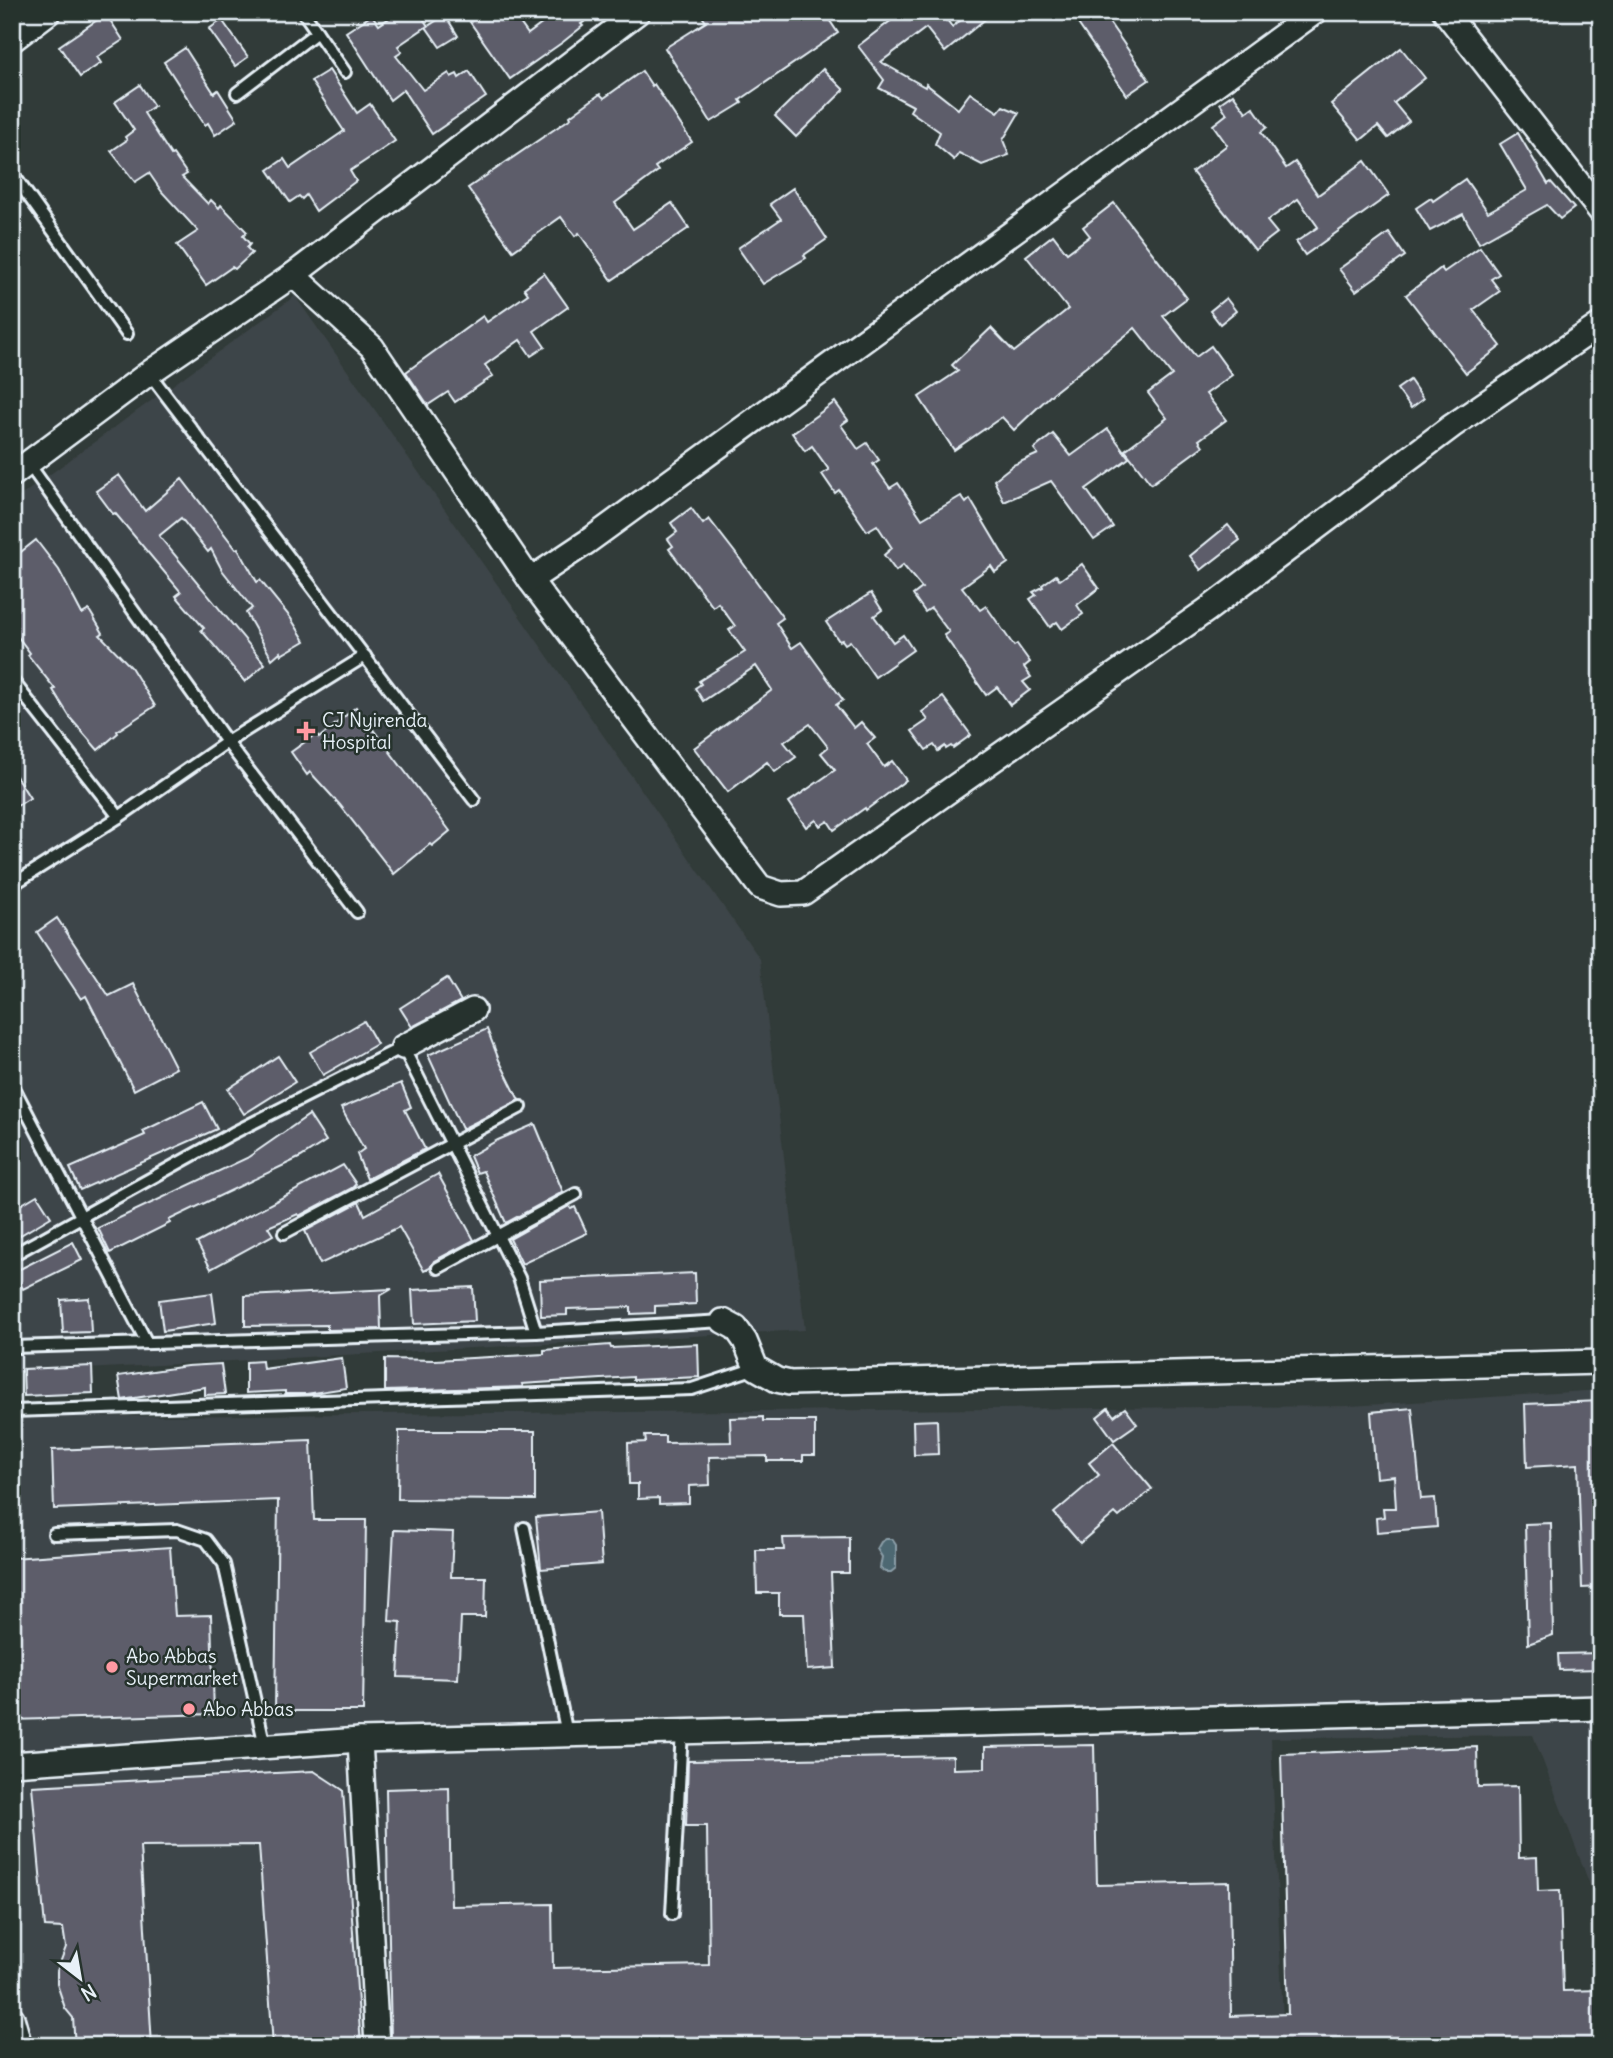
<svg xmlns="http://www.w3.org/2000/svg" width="1613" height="2058" font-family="Delius,sans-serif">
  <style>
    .built { fill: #3e4548 }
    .water { fill: #4d6772; stroke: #8b9ea8; stroke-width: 2 }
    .building { fill: #5d5d6a; stroke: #e8f1f8; stroke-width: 2 }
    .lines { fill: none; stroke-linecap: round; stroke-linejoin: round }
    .lane-casing { stroke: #e8f1f8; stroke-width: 16 }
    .street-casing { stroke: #e8f1f8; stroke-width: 28 }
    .lane { stroke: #26332d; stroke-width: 10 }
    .street { stroke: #26332d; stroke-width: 23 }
    .poi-dot { fill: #ff9aa2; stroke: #26332d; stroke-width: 2.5 }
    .labels { text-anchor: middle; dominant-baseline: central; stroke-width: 5; stroke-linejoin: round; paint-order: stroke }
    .poi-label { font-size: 19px; fill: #e8f1f8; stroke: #26332d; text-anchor: start }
  </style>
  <rect width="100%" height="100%" fill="#313b39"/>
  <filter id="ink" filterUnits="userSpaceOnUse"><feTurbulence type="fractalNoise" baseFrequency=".0143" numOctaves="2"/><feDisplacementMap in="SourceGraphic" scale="14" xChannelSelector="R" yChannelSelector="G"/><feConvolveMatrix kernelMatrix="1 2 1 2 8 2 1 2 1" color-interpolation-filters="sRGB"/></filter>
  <g filter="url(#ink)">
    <g class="built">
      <polygon points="295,296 760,959 805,1330 12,1373 12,502"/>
      <polygon points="1601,1390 1601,1914 1533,1735 1271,1738 1284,2046 30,2046 12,1984 12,1417 1350,1406"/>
    </g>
    <polygon class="water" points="886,1539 892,1539 896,1545 896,1568 891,1572 885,1572 880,1568 882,1557 877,1549 881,1542"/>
    <g class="building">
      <polygon points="398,12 419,12 428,26 445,15 458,36 440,47 426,27 398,46 402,52 396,56 423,90 449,73 451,77 457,74 459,78 469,71 486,97 432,134 403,90 390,100 346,32 372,15 379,25"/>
      <polygon points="484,12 512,12 528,34 558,12 599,12 581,24 583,26 563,42 510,79 470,22"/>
      <polygon points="699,12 824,12 838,33 740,100 742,103 711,122 665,48 706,22"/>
      <polygon points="902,12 948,12 944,15 952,27 971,12 994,12 945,52 926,28 881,62 925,87 926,84 958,109 970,93 998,112 1003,106 1019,113 1003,140 1009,155 982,165 959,153 954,160 935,144 940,132 910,111 913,106 879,88 884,80 858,46"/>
      <polygon points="1070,12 1102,12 1149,80 1127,95"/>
      <polygon points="106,14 123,40 97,57 101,63 80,77 59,46"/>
      <polygon points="222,20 248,57 235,66 209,29"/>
      <polygon points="185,48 214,93 218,90 237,120 215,135 208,123 205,125 164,62"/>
      <polygon points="1401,48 1425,78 1394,103 1409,121 1388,138 1378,126 1361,140 1331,104"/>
      <polygon points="823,69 844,90 796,137 775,116"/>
      <polygon points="329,70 357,113 370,104 395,141 350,171 356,181 316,211 306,195 302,199 299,196 290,202 268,170 284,159 290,168 344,131 311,81"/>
      <polygon points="642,71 652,86 654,84 692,142 655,167 658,171 615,203 633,229 672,203 689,228 612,280 579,233 575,236 561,217 513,251 468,188 571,118 570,116 600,94 604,98"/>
      <polygon points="140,85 154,106 144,113 171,155 173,154 187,174 182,177 208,204 211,200 219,208 221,205 247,232 243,236 250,244 247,248 252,253 235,269 232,267 206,285 177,245 198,231 162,192 149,173 135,182 111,151 127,140 125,137 134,130 115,102"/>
      <polygon points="1233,94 1246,112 1253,107 1267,127 1261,132 1286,168 1295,162 1318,195 1365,161 1389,195 1305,255 1296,242 1318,227 1298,199 1267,221 1277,233 1255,250 1192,172 1227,145 1213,125 1227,114 1220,103"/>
      <polygon points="1518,133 1548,184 1551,182 1574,208 1560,219 1547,205 1479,243 1463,214 1430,231 1416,208 1431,198 1433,201 1465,179 1488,212 1527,190 1500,144"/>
      <polygon points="793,188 827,239 804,255 806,258 763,284 738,248 781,219 770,204"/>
      <polygon points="1114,203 1187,298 1163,316 1196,357 1211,346 1232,375 1206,394 1226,420 1199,440 1203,446 1151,484 1125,450 1167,418 1148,393 1172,375 1135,328 1053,393 1014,430 1002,417 954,450 919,397 958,371 952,365 991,328 1014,352 1068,309 1026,256 1053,235 1067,253 1090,236 1083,227"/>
      <polygon points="1389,233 1405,256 1356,291 1339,269"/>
      <polygon points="1480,247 1499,274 1491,279 1500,291 1473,310 1501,346 1466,373 1406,295 1441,268 1444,272"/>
      <polygon points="544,273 568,307 534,331 545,347 531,356 520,340 485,365 493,376 455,402 448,392 428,405 406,372 483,316 487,322 528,294 524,288"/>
      <polygon points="1226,298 1236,311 1220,324 1210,311"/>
      <polygon points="1410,380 1423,399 1411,408 1397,389"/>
      <polygon points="835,402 848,420 841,425 858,449 867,443 879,460 873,464 890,488 898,483 922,519 961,496 966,503 970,499 1008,563 995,572 991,566 962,587 980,610 986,606 1014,646 1017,644 1030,662 1024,667 1031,677 1023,682 1030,690 1010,705 997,687 986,695 944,635 949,632 931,608 925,612 913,595 922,588 903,565 896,571 884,555 892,548 877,525 867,531 839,490 835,493 822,474 829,470 812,446 805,451 792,433"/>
      <polygon points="1108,429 1129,458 1086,489 1113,527 1094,540 1051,481 1004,502 994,480 1013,465 1038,454 1034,449 1053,434 1071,456"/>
      <polygon points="119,475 145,511 182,479 236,549 238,548 257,582 260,580 290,617 305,641 281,655 280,652 272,659 246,613 252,608 222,570 211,549 208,552 181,518 159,536 265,664 245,682 201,630 204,628 176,596 181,592 115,513 113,514 96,491"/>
      <polygon points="691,508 703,524 709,519 740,559 783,618 776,623 792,648 801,642 843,700 836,705 854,728 861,722 875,738 867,744 884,767 892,761 906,780 866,810 865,808 834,830 828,821 820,826 816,820 806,827 789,802 835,770 821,753 828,747 810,724 784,742 796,757 775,772 767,762 728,792 694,748 772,690 756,666 703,701 695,688 701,684 699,681 745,652 729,630 735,626 718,603 713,607 669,549 673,546 668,539 677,532 671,523"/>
      <polygon points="1228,525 1240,540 1201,570 1190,556"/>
      <polygon points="36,540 59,570 82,614 89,610 103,633 100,635 131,667 155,706 117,731 118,733 98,750 71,719 53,690 55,689 28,655 30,653 12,629 12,559"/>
      <polygon points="1082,564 1099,588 1077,605 1083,614 1062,629 1057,622 1050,627 1030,599 1036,595 1033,592 1043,587 1042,585 1056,575 1060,580"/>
      <polygon points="871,593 882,610 874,616 893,642 903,635 913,650 875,677 850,641 845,644 842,640 839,641 826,622"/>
      <polygon points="943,697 971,735 953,748 951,746 946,749 945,746 938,751 934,745 926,750 912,731 928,720 922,712"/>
      <polygon points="356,707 450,831 432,846 430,844 394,874 340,805 310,772 307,775 291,752 316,734 319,738"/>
      <polygon points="12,770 30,798 12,809"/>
      <polygon points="57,918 109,996 133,984 176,1068 134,1090 86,996 81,999 37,932"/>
      <polygon points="447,978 461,1001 412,1027 400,1008"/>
      <polygon points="364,1021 377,1044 323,1075 310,1052"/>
      <polygon points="487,1029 499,1060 519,1100 462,1129 428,1055"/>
      <polygon points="278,1056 295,1082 244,1114 228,1089"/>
      <polygon points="401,1083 411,1107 405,1110 425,1149 367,1179 357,1154 364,1149 341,1108"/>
      <polygon points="203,1102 217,1129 80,1190 70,1168 145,1135 143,1131"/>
      <polygon points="309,1115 326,1141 301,1157 169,1220 170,1223 110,1253 98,1228 247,1158"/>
      <polygon points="535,1124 563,1192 506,1223 483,1171 477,1173 470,1156 498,1140"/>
      <polygon points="343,1165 356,1184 352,1188 299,1216 298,1214 268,1227 273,1235 211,1269 197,1243"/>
      <polygon points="438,1174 474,1240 434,1261 430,1268 424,1271 399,1227 320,1264 305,1231 359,1202 365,1215"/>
      <polygon points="37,1195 51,1217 12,1240 12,1210"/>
      <polygon points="569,1206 571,1209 575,1207 587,1233 522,1264 510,1239"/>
      <polygon points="73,1242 82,1260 23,1289 14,1272"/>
      <polygon points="695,1273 696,1304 655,1306 655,1313 631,1314 631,1307 567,1309 567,1315 541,1316 540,1280"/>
      <polygon points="473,1287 475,1321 414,1324 412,1290"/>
      <polygon points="392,1289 380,1296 381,1329 327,1330 327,1325 245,1326 245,1296"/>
      <polygon points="212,1293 216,1323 163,1331 159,1300"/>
      <polygon points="89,1298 91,1332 63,1333 61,1300"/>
      <polygon points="698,1344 699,1377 633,1380 633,1377 522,1384 523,1387 385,1391 385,1359 435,1360 544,1354 544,1350 610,1345 611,1348"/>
      <polygon points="342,1358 346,1388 306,1394 285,1394 285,1391 246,1393 246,1362 262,1361 263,1369"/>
      <polygon points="221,1364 225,1394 205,1395 205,1387 122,1400 118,1376 187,1366"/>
      <polygon points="92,1366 93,1393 24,1396 23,1369"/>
      <polygon points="1601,1401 1601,1587 1582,1588 1578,1464 1527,1467 1525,1404"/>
      <polygon points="1108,1408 1114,1416 1125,1408 1137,1424 1114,1440 1097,1417"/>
      <polygon points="1412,1408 1421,1499 1435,1498 1437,1527 1377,1532 1376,1518 1384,1517 1383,1508 1396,1508 1394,1476 1376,1478 1371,1412"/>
      <polygon points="763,1417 763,1421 815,1421 815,1455 803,1455 803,1461 767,1461 767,1456 709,1457 710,1485 689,1486 689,1503 659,1504 659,1498 638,1499 638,1484 629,1484 628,1443 646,1442 645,1436 665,1436 665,1443 731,1442 730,1418"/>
      <polygon points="937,1420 938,1454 914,1455 913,1421"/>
      <polygon points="399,1431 535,1431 535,1500 398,1499"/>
      <polygon points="311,1440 314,1520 366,1520 363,1711 275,1711 278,1500 54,1509 52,1450"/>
      <polygon points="1113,1443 1152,1489 1119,1517 1115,1513 1080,1543 1054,1513 1099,1475 1089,1463"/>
      <polygon points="598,1512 602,1564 541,1569 536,1517"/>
      <polygon points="1551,1523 1553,1635 1528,1644 1525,1524"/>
      <polygon points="394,1530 453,1532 451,1577 486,1577 485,1617 461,1617 458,1679 398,1677 401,1622 389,1621"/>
      <polygon points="849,1537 849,1573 831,1573 835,1668 807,1670 804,1614 779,1614 779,1593 757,1593 756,1550 784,1550 783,1538"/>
      <polygon points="170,1547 175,1616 211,1615 214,1714 12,1720 12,1558"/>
      <polygon points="1601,1653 1601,1669 1559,1670 1558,1654"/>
      <polygon points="1094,1745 1097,1885 1229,1882 1231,2016 1288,2014 1281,1754 1477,1747 1478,1787 1518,1786 1519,1858 1537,1857 1538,1891 1560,1890 1563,1991 1601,1990 1601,2046 412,2046 412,2042 391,2042 386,1789 449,1787 451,1906 552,1904 553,1968 709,1965 707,1826 686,1826 688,1761 953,1756 953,1769 985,1768 985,1747"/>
      <polygon points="314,1771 343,1790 361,2046 273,2046 259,1845 140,1846 152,2046 75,2046 73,2018 65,2008 57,1984 57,1971 66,1947 63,1928 45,1927 32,1786"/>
    </g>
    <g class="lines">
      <g class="lane-casing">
        <g id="lane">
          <polyline points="303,12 345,72"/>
          <polyline points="237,93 317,32"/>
          <polyline points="12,173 127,334"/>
          <polyline points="149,373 474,800"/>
          <polyline points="28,463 227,742 357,912"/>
          <polyline points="12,680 119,817"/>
          <polyline points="12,885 119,817 227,742 365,656"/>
          <polyline points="12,1084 146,1341"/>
          <polyline points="284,1233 521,1107"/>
          <polyline points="18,1252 233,1133 403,1047 519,1278 536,1332"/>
          <polyline points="438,1268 576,1194"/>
          <polyline points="12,1347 536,1332 723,1321"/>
          <polyline points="12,1411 692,1389 756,1368"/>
          <polyline points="524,1528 567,1734"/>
          <polyline points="54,1534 177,1530 206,1540 224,1564 265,1746"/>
          <polyline points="672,1914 682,1731"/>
        </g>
      </g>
      <g class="street-casing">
        <g id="street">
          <polyline points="1445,12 1601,212"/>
          <polyline points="12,40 49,12"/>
          <polyline points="293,275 372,347 530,580 760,887 781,894 803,893 1207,610 1452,426 1601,324"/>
          <polyline points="12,475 149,373 293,275 638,12"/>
          <polyline points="530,580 587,542 1315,12"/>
          <polyline points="403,1047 473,1010"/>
          <polyline points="723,1321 736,1328 745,1341 756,1368 777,1380 790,1383 1601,1362"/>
          <polyline points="360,1740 377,2046"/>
          <polyline points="12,1764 360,1740 1601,1708"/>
          <polyline points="12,2018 20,2046"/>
        </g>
      </g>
      <use href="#lane" class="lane"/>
      <use href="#street" class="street"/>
    </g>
  </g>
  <g class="poi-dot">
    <path d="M302.5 720.5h7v7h7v7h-7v7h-7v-7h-7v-7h7z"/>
    <circle cx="112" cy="1667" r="7"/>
    <circle cx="189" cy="1709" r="7"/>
  </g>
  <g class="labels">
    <g class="poi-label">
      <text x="322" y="720">CJ Nyirenda<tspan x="322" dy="22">Hospital</tspan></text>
      <text x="126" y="1656">Abo Abbas<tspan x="126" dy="22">Supermarket</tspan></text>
      <text x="203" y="1709">Abo Abbas</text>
    </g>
  </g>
  <rect width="1613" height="2058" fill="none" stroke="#26332d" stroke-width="42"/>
  <rect x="21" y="21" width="1571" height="2016" fill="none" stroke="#e8f1f8" stroke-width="2.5" filter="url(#ink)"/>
  <g transform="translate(80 1978) rotate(149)" stroke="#26332d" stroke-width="5" paint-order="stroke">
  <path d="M0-5L12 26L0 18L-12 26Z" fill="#e8f1f8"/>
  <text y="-10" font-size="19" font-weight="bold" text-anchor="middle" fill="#e8f1f8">N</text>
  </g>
</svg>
